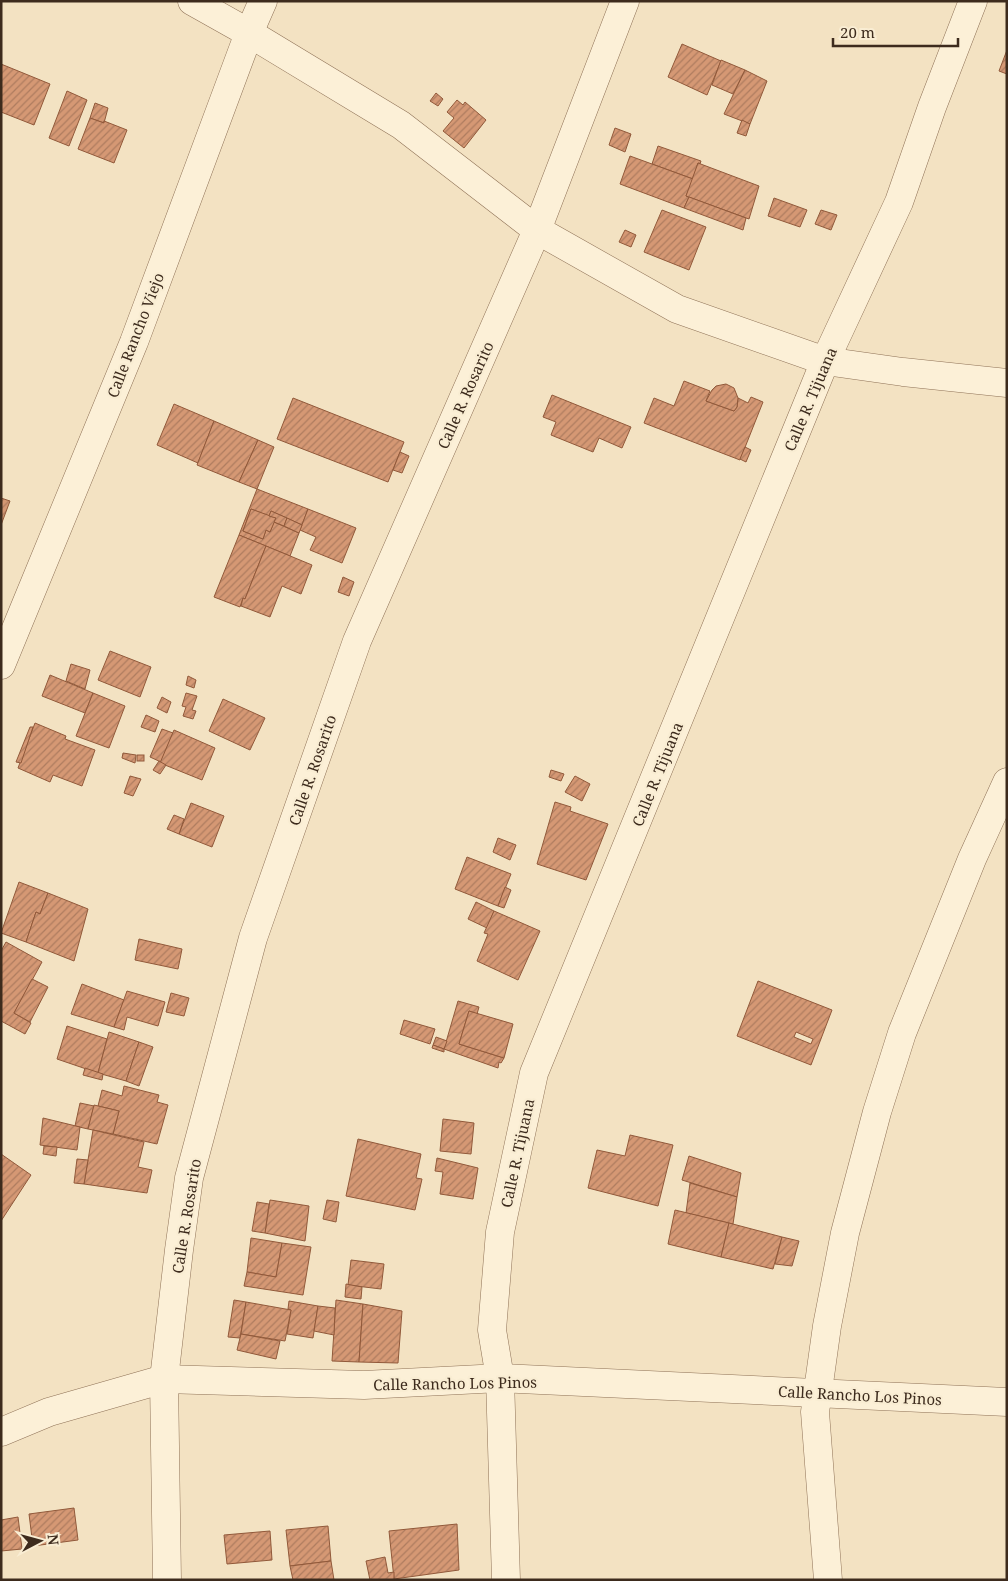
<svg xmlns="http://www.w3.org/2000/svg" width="1008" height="1581" font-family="'Noto Serif',serif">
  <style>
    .building { fill: url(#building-hatch); stroke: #91593a; fill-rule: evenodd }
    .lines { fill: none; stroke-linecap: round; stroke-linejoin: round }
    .street-casing { stroke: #8f7257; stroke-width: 29 }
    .street { stroke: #fcf0d7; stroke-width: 28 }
    .labels { text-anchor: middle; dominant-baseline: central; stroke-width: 4.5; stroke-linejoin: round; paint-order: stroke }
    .street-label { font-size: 15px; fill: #3d2b1d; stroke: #f9edd3 }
  </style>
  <defs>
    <pattern id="building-hatch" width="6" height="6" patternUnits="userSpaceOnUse" patternTransform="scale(1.25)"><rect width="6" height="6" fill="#d59874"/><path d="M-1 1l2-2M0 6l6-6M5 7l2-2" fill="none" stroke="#ae7c5f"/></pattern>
  </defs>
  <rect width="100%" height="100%" fill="#f3e2c2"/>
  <g class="building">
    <polygon points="682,44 721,61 707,95 668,77"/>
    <polygon points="1007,50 1007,74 999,71"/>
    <polygon points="721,60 745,70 733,94 712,85"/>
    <polygon points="1,64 50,84 34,125 1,112"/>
    <polygon points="745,70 767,81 750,124 724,114"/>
    <polygon points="67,91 87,100 69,146 49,138"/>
    <polygon points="436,93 443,99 438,106 430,101"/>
    <polygon points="457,100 463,105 465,102 486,120 464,148 443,131 454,118 447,112"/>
    <polygon points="95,103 108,108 104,123 90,118"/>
    <polygon points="90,118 104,123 104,121 127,130 114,163 78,149"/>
    <polygon points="742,120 750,124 746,136 737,133"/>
    <polygon points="615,128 631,134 625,152 609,145"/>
    <polygon points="658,146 701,161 700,164 698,163 693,179 652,164"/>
    <polygon points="630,156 693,179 686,196 689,197 684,208 620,184"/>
    <polygon points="698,163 759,186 749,219 686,196"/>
    <polygon points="689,197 746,218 743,230 684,208"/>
    <polygon points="774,198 807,210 800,227 768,216"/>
    <polygon points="662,210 706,227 689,270 644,252"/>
    <polygon points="821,210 837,215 831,230 815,224"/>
    <polygon points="625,230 636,235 631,247 619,242"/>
    <polygon points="684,381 710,391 706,401 734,411 737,407 738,398 748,403 751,397 763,402 740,460 644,423 654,398 674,406"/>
    <polygon points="726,384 734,388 738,398 737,407 734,411 706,401 712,390 716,386"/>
    <polygon points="552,395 631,427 622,448 599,438 593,452 551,435 556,422 543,417"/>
    <polygon points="293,398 404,442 388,482 277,439"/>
    <polygon points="174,404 214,421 198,463 157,445"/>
    <polygon points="214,421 258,440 239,482 197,465"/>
    <polygon points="258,440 274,447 257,489 239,482"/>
    <polygon points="745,447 751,450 746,462 740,459"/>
    <polygon points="400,452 409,456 402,473 393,470"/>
    <polygon points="257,489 308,509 302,525 271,511 269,516 251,509 243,531 263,539 266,530 270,532 274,522 299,533 290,556 239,535"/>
    <polygon points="1,498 10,501 1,525"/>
    <polygon points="251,509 276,518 270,532 266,530 263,539 243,531"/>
    <polygon points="308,509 356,528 342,563 310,550 316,537 300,530"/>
    <polygon points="271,511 287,518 284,526 274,522 276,518 269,516"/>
    <polygon points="287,518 302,525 299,533 284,526"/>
    <polygon points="239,535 266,546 245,599 243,598 240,607 214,597"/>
    <polygon points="266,546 312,565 301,594 282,586 270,617 241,606 243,598 245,599"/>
    <polygon points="343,577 354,582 349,596 338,592"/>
    <polygon points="110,651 151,667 140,697 98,680"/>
    <polygon points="71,664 90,670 85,689 66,681"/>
    <polygon points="50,675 93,693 85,713 42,696"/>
    <polygon points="188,676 196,680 194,688 186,685"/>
    <polygon points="93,693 125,706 109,748 76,736"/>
    <polygon points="186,693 197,696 192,710 196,711 193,719 183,716 186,707 182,706"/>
    <polygon points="162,697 171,702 167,713 157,708"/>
    <polygon points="223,699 265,718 250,750 209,731"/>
    <polygon points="146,715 159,721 155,732 141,727"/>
    <polygon points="35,723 66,736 65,739 95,750 82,786 53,775 50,782 18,768"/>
    <polygon points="30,727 33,727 21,763 16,762"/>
    <polygon points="162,729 173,733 161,762 150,757"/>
    <polygon points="174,730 215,748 202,780 160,763"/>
    <polygon points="123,753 136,755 135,763 122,758"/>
    <rect x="137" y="755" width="7" height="6"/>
    <polygon points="159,761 166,765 160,774 153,770"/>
    <polygon points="551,770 564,774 561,781 549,777"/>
    <polygon points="130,776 141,779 133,796 124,793"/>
    <polygon points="575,776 590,784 582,801 565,792"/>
    <polygon points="555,802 571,807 570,811 608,824 586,880 537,864"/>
    <polygon points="191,803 224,816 212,847 179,834"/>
    <polygon points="174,815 184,819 179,834 167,829"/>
    <polygon points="498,838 516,845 510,860 493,852"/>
    <polygon points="467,857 511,874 498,906 455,889"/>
    <polygon points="19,882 48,893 40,914 36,912 26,942 1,933"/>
    <polygon points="505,887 511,890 504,908 498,906"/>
    <polygon points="48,893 88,909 74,961 26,942 36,912 40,914"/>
    <polygon points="476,902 494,911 487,928 468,919"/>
    <polygon points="494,911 540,931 518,980 477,961 488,934 484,933"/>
    <polygon points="139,939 182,949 178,969 135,960"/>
    <polygon points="6,942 42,962 14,1013 31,1023 25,1034 1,1021 1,951"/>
    <polygon points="32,979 48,987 30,1022 14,1013"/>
    <path d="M 758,981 L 832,1010 L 811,1065 L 737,1036 ZM 796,1032 L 813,1039 L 811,1044 L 794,1037 Z"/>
    <polygon points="82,984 124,1000 114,1027 71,1014"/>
    <polygon points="127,991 165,1002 158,1026 127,1017 124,1030 114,1027"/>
    <polygon points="171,993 189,998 184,1016 166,1012"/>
    <polygon points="458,1001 479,1007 477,1014 469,1011 459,1044 504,1058 501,1063 499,1062 498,1068 444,1049"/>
    <polygon points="469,1011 513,1024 504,1058 459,1044"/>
    <polygon points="404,1020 435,1029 430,1044 400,1034"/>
    <polygon points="67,1026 107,1039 98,1073 57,1059"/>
    <polygon points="109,1032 139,1042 126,1081 98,1073"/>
    <polygon points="436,1037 447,1041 444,1049 433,1045"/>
    <polygon points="139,1042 153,1047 139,1086 126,1081"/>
    <polygon points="433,1045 444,1049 444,1052 432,1048"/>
    <polygon points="85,1068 103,1074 102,1080 83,1075"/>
    <polygon points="124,1086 159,1095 157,1102 168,1105 157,1144 113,1134 119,1111 98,1106 102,1090 122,1096"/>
    <polygon points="80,1103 94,1106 88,1129 75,1126"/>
    <polygon points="94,1105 119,1111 113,1134 88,1129"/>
    <polygon points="43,1118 80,1127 77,1150 40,1145"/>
    <polygon points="443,1119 474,1123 471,1154 440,1151"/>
    <polygon points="93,1130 144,1142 138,1167 152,1170 147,1193 84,1184"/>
    <polygon points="630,1135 673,1145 658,1206 588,1188 597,1150 625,1156"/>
    <polygon points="358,1139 421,1154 416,1178 422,1179 415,1210 346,1196"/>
    <polygon points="44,1146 57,1147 56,1156 43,1154"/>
    <polygon points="1,1154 31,1175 1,1221"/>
    <polygon points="689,1156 741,1173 737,1197 682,1180"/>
    <polygon points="437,1158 478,1168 473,1199 440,1194 443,1172 435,1171"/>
    <polygon points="77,1159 88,1160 84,1184 74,1183"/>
    <polygon points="690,1183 737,1197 733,1224 686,1213"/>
    <polygon points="270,1200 309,1206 305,1241 265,1233"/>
    <polygon points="327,1200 339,1202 336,1222 323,1219"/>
    <polygon points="257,1202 269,1204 265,1233 252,1231"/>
    <polygon points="675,1210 729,1223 721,1257 668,1244"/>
    <polygon points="729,1223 782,1237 773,1269 721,1257"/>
    <polygon points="782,1237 799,1241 792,1266 775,1264"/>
    <polygon points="251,1238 282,1243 276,1277 247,1272"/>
    <polygon points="282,1243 311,1247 303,1295 244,1286 247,1272 276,1277"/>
    <polygon points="351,1260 384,1264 381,1289 348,1285"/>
    <polygon points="346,1284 362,1287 361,1299 345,1297"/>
    <polygon points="234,1300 246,1302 240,1338 228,1337"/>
    <polygon points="336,1300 363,1304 359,1362 332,1361"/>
    <polygon points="289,1301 318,1306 313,1338 287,1334 291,1310 288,1309"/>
    <polygon points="246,1302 291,1310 285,1341 241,1334"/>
    <polygon points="363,1304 402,1311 398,1363 359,1362"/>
    <polygon points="318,1306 335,1308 334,1335 314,1331"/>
    <polygon points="241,1334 280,1341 276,1359 237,1350"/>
    <polygon points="74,1508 78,1540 33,1546 29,1514"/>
    <polygon points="18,1517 22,1549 1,1551 1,1520"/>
    <polygon points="457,1524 459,1570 394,1579 389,1531"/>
    <polygon points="328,1526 331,1561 290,1566 286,1530"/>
    <polygon points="270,1531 272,1560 227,1564 224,1535"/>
    <polygon points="25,1537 32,1537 33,1546 26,1547"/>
    <polygon points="385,1557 388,1573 394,1572 394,1580 370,1580 366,1561"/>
    <polygon points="331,1561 334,1580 293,1580 290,1566"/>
  </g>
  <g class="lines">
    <g class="street-casing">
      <g id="street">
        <polyline points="192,1 249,33 401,125 537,230 677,309 825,361 903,372 1007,383"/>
        <polyline points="1,665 134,342 249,33 263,1"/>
        <polyline points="1,1432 49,1412 164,1379 364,1385 500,1378 1007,1402"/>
        <polyline points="167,1580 164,1379 179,1250 189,1178 253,938 357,641 537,230 625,1"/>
        <polyline points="506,1580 500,1378 492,1330 500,1232 534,1073 825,361 899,202 932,107 973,1"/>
        <polyline points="828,1580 815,1412 827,1326 845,1233 877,1112 902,1033 972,859 1007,782"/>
      </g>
    </g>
    <use href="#street" class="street"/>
  </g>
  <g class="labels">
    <g class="street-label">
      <text transform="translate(135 335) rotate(-69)">Calle Rancho Viejo</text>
      <text transform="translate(465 395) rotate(-66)">Calle R. Rosarito</text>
      <text transform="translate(810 399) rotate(-67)">Calle R. Tijuana</text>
      <text transform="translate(312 770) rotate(-71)">Calle R. Rosarito</text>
      <text transform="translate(657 774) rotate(-68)">Calle R. Tijuana</text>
      <text transform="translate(517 1153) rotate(-78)">Calle R. Tijuana</text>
      <text transform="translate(186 1216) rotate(-81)">Calle R. Rosarito</text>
      <text transform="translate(455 1383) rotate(-1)">Calle Rancho Los Pinos</text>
      <text transform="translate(860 1395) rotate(3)">Calle Rancho Los Pinos</text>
    </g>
  </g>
  <rect width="1008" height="1581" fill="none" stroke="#3d2b1d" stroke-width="5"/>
  <g transform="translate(40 1541) rotate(84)" stroke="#f9edd3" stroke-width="4" paint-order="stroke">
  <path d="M0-4L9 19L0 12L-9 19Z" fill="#3d2b1d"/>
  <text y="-8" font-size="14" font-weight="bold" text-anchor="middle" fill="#3d2b1d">N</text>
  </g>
  <path d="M833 38v8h125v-8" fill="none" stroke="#3d2b1d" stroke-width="2.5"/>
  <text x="840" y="38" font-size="15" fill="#3d2b1d" stroke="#f9edd3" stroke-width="4" paint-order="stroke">20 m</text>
</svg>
